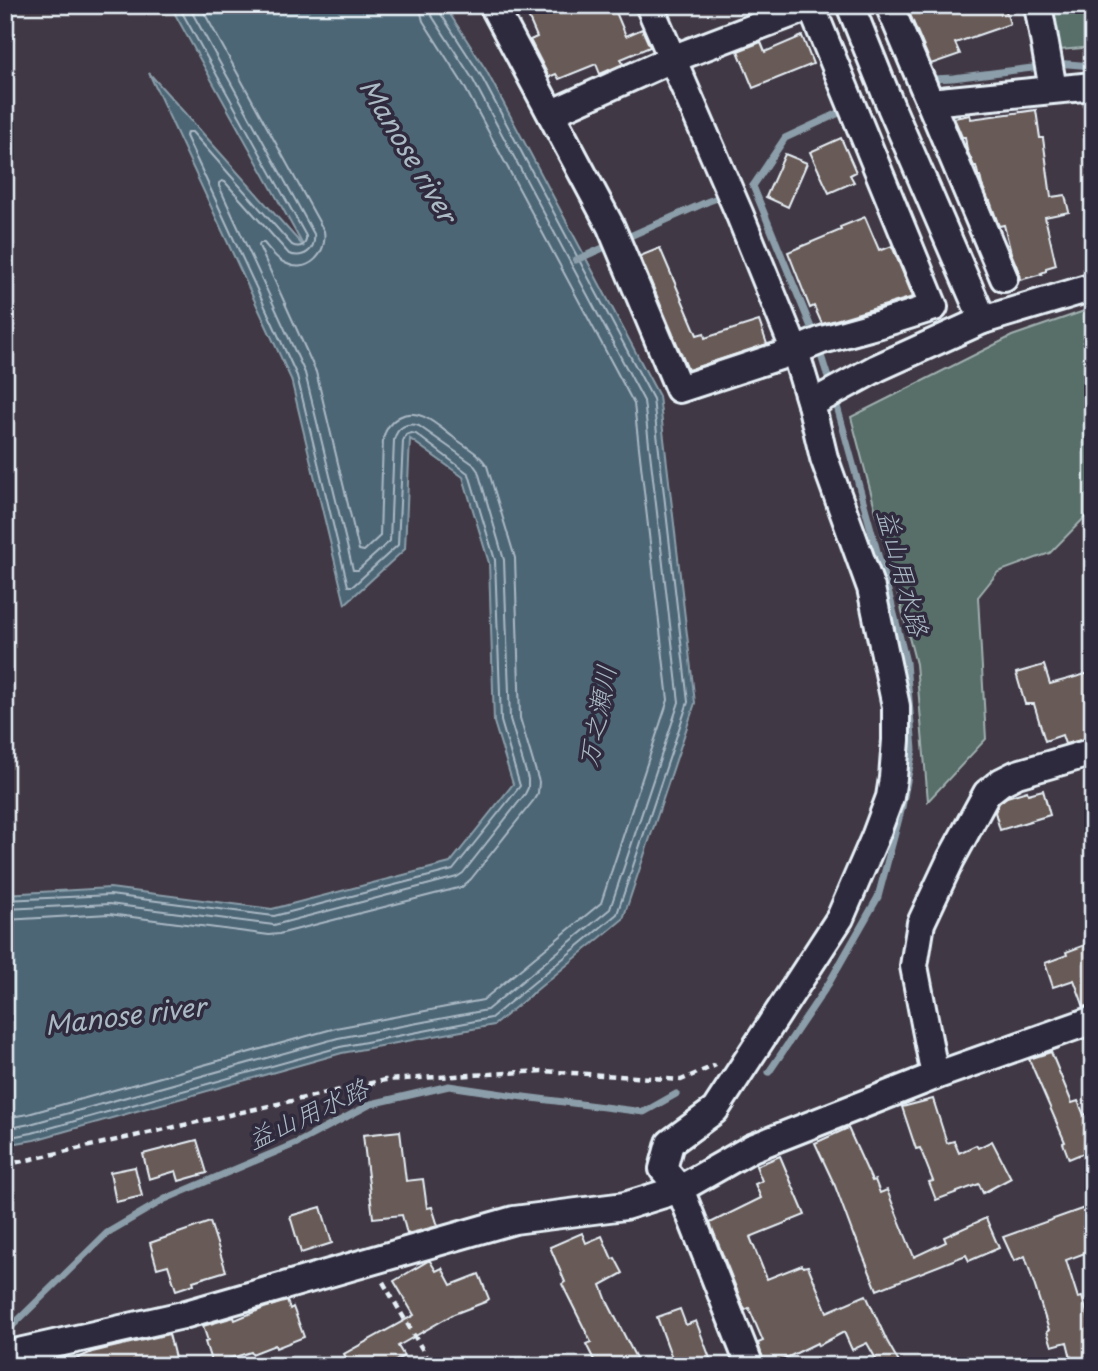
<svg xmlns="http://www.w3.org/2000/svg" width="1098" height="1371" font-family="'Playpen Sans','Klee One',sans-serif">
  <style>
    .green { fill: #586e69; stroke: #a0b0b0; stroke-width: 2 }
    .water { fill: #4d6676; stroke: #8b9eaa; stroke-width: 2 }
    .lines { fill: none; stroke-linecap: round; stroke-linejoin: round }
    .shore { stroke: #aab9c4; stroke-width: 2 }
    .stream { stroke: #8b9eaa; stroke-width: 7 }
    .building { fill: #675a56; stroke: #e8f1f8; stroke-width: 2 }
    .minor-casing { stroke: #e8f1f8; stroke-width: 32 }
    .path { stroke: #e8f1f8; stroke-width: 4.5; stroke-dasharray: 7 5; stroke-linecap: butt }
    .minor { stroke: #2f2a3d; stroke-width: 26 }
    .labels { text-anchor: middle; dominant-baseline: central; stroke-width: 7; stroke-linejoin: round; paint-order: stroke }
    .water-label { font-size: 26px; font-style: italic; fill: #aab9c4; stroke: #2f2a3d }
  </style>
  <rect width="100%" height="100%" fill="#403844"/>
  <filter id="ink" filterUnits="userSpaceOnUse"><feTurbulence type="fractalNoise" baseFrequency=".0143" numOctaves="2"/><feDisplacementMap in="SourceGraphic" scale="14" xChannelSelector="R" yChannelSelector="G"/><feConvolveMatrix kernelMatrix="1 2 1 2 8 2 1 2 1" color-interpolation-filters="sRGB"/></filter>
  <g filter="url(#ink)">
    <g class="green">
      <polygon points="1051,5 1093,5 1093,47 1060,50"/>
      <polygon points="1093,308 1093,509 1050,553 998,572 978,597 986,739 928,801 916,664 851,417 1012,336"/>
    </g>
    <polygon class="water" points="170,5 444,5 486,70 659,396 695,703 623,919 494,1025 342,1053 34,1140 5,1145 5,894 110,888 272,909 450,863 513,784 494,722 489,563 463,477 410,439 405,549 345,604 291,379 149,73 304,247"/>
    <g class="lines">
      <g class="shore">
        <path d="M 5,900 L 110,895 L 274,916 L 453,870 L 520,786 L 501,721 L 495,560 L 469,474 L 416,434 L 411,433 L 406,435 L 403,441 L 398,545 L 353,586 L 348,586 L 297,376 L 186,136 L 187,132 L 192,132 L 292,245 C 300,249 307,245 306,236 L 178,5"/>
        <path d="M 5,909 L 109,904 L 274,925 L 457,877 L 463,873 L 525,794 L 528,788 L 528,779 L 510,719 L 504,560 L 478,471 L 473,464 L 419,426 C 407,422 397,427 394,440 L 390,541 L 358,570 L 353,570 L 305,373 L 219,186 L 219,183 L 222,181 L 225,182 L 289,254 C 304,259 316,250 314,234 L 188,5"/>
        <path d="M 5,920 L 109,914 L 269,935 L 279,934 L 462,887 L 471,879 L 533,801 L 538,793 L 539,782 L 520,718 L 515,558 L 487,466 C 480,454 465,446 453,437 C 438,426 419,406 399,417 C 390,422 385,430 383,439 L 380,536 L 364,551 L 359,550 L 316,372 L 259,246 L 260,243 L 264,243 C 270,250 276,259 285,263 C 307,275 328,254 324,231 L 200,5"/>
        <polyline points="5,1118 28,1114 336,1028 483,1000 601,903 668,700 634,404 463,84 423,21 419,5"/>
        <polyline points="5,1129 30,1124 338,1038 487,1010 610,909 679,702 644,401 472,78 432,16 430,5"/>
        <polyline points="5,1138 32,1133 340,1047 491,1018 617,914 688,702 653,399 480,74 439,11 438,5"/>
      </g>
      <g class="stream">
        <polyline points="1055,63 1093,66"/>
        <polyline points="934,79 953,78 1032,68 1043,64"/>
        <polyline points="753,186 815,337"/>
        <polyline points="753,186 785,138 841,112"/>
        <polyline points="576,260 709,201 726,195"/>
        <polyline points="819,349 831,387"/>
        <polyline points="769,1072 829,983 878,897 902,807 913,750 906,662 891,602 835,399"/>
        <polyline points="5,1333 107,1233 165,1199 297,1143 371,1104 449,1086 516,1096 644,1112 676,1094"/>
      </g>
    </g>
    <g class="building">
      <polygon points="523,5 588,5 591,11 605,5 613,5 626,36 642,29 650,47 621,59 623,64 600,74 596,64 559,79 556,74 549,77 530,40 537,37"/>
      <polygon points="906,5 1004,5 1010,24 955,43 960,54 931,64"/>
      <polygon points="802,36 813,64 753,88 738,51 761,42 765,52"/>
      <polygon points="1036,110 1040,138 1043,138 1051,197 1065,195 1069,212 1045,217 1056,265 1046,268 1046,271 1041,273 1042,274 1020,280 1019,272 1011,253 1004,225 999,226 990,201 989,201 982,185 980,176 978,176 978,174 976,166 974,166 967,150 965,137 962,137 954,118 970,115 971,119"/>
      <polygon points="841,138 856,172 850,175 854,182 829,193 810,152"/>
      <polygon points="785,154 807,163 788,207 766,197"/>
      <polygon points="865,217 879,250 881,249 882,250 892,246 913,297 822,324 814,306 810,308 788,252 841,230 840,227"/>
      <polygon points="660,248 697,335 704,333 705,338 759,321 767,344 688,370 640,256"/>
      <polygon points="1044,665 1050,684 1093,672 1093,737 1065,744 1062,735 1045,741 1034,704 1025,704 1016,673"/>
      <polygon points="1043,790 1050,815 1000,830 995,812 999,803 1007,797 1027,791 1028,794"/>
      <polygon points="1093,942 1093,1005 1084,1007 1074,980 1053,987 1045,963 1067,955 1066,952"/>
      <polygon points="1051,1052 1072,1103 1078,1101 1084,1115 1093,1112 1093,1149 1069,1159 1063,1143 1065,1142 1029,1059"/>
      <polygon points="933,1099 947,1143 954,1141 959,1153 976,1145 978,1148 992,1141 1011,1178 983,1193 979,1184 936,1200 929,1182 933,1181 920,1148 916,1149 902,1107"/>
      <polygon points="848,1128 872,1181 875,1180 880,1193 887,1190 914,1257 946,1242 944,1237 986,1218 999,1248 969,1261 966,1255 877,1290 855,1236 854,1237 835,1186 815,1143"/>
      <polygon points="400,1131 406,1181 423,1179 427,1208 432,1207 438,1226 407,1234 402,1215 373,1218 363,1135"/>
      <polygon points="197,1140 207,1173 179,1181 176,1171 149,1179 143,1154"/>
      <polygon points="780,1156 805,1215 750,1237 767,1279 802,1265 803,1267 808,1266 827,1312 866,1295 887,1341 901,1366 880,1366 867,1343 852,1350 844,1332 818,1346 817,1343 770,1366 765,1366 758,1343 763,1341 749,1308 745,1310 710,1223 761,1198 755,1184 762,1181 756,1166"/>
      <polygon points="135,1167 142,1196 116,1202 110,1172"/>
      <polygon points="1093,1205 1093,1250 1066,1260 1078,1298 1082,1297 1093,1332 1093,1366 1073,1366 1067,1342 1052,1346 1047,1331 1049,1330 1025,1256 1014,1261 1003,1237"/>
      <polygon points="321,1207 332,1243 301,1253 290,1216"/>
      <polygon points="210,1222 226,1271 193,1281 194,1284 176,1290 168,1265 157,1268 150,1243"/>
      <polygon points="582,1233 586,1243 602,1236 612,1259 615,1258 623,1273 601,1285 607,1301 640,1366 597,1366 586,1344 591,1342 562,1284 565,1282 550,1247"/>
      <polygon points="428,1261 430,1261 436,1271 442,1268 451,1285 479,1274 489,1299 485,1302 454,1314 398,1346 404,1356 386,1366 351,1366 344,1354 414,1315 394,1281"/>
      <polygon points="287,1301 290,1309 293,1307 304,1337 276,1348 275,1345 252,1354 251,1352 212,1364 205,1342 208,1341 203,1326 234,1317 235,1320 264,1308"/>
      <polygon points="680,1309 686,1325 696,1321 711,1361 700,1366 675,1366 657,1317"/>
      <polygon points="169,1334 177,1366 60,1366 92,1352"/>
    </g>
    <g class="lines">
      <g class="minor-casing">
        <g id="minor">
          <polyline points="493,5 611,227 679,389 795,351 822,340 880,324 934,307 811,6 813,5"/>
          <polyline points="649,5 739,213 795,351 811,404 824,458 871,588 896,706 896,740 893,778 890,797 875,837 840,918 715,1110 670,1143 663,1169 680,1189 750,1366"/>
          <polyline points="850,5 891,107 983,320"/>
          <polyline points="889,5 930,102 1093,86"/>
          <polyline points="1038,5 1053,89"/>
          <polyline points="930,102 1004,278"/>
          <polyline points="552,113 672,59 811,6"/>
          <polyline points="811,404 877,368 983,320 1093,287"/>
          <polyline points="935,1076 914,966 921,923 951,859 987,793 1001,782 1017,774 1093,752"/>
          <polyline points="5,1355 183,1315 514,1220 625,1206 680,1189 752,1148 935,1076 1093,1020"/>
        </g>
      </g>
      <g class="path">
        <polyline points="5,1165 385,1080 542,1071 681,1080 716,1065"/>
        <polyline points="383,1282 432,1366"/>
      </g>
      <use href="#minor" class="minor"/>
    </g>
  </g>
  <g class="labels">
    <g class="water-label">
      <text transform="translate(409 150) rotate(59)">Manose river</text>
      <text transform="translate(904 572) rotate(75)">益山用水路</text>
      <text transform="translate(596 716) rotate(-79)">万之瀬川</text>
      <text transform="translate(125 1015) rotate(-7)">Manose river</text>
      <text transform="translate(307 1113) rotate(-25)">益山用水路</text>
    </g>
  </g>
  <rect width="1098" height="1371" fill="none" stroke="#2f2a3d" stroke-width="28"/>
  <rect x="14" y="14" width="1070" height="1343" fill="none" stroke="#e8f1f8" stroke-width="2.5" filter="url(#ink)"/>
</svg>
